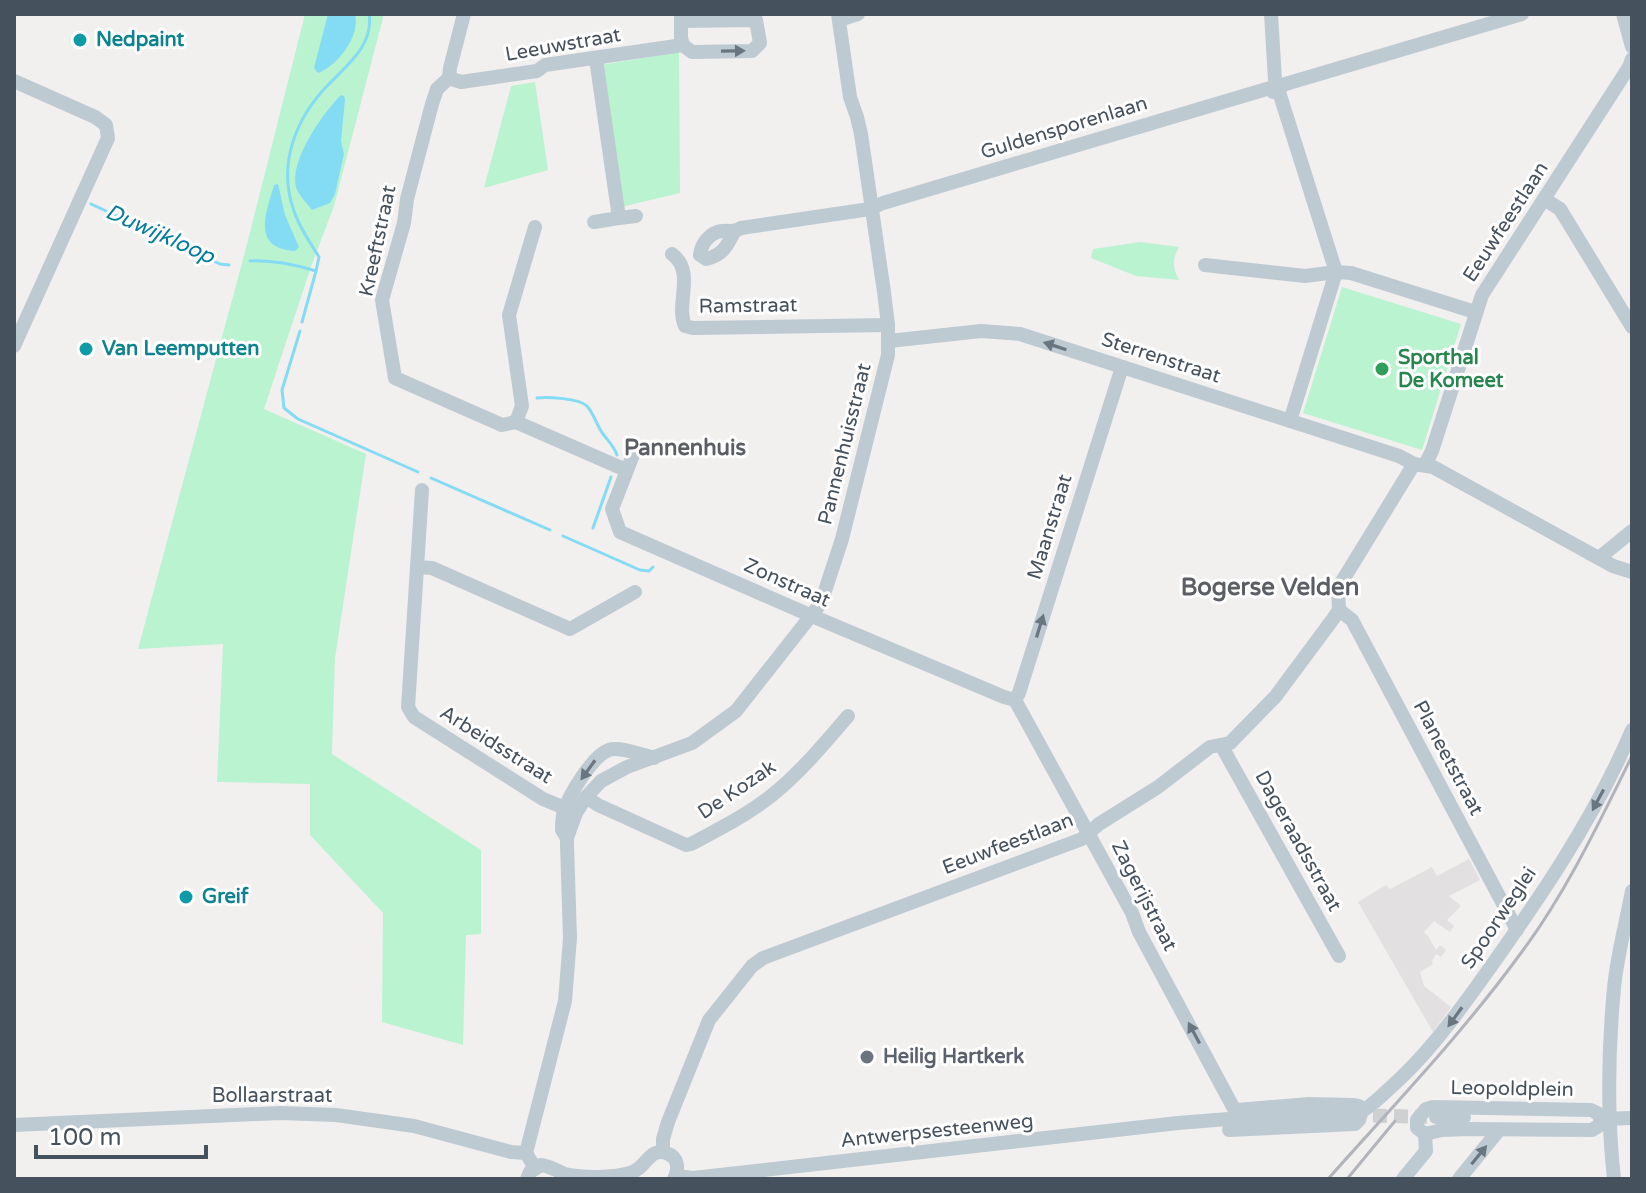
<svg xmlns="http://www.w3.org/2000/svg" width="1646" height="1193" font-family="'Varela Round',sans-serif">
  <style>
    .education { fill: #e3e0e1 }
    .green { fill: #baf3d0 }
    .water { fill: #83dcf3 }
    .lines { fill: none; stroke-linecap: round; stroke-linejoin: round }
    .stream { stroke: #83dcf3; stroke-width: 3 }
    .minor-tunnel { stroke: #cfd0d2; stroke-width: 14; stroke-dasharray: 14 7; stroke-linecap: butt }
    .minor { stroke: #becad2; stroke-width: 14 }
    .rail { stroke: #b1b4ba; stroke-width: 3 }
    .oneway { fill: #697681 }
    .culture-dot { fill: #0f9aa8; stroke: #fff; stroke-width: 3 }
    .leisure-dot { fill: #2e9e5b; stroke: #fff; stroke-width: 3 }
    .worship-dot { fill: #6b7280; stroke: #fff; stroke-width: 3 }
    .labels { text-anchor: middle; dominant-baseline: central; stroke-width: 6; stroke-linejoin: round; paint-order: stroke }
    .culture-label { font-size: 20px; font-weight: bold; fill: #0d838f; stroke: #fff; text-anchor: start }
    .street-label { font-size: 20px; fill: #45525e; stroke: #fff }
    .leisure-label { font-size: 20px; font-weight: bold; fill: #27864d; stroke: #fff; text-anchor: start }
    .worship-label { font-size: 20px; font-weight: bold; fill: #5b616d; stroke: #fff; text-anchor: start }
    .water-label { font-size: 22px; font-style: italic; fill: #037d9d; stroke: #fff }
    .neighbourhood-label { font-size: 22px; font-weight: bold; fill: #5b5f65; stroke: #fff }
    .quarter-label { font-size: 24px; font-weight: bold; fill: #5b5f65; stroke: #fff }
  </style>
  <rect width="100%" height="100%" fill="#f2efef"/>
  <polygon class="education" points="1469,859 1480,880 1449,896 1461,906 1447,920 1454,926 1450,932 1434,921 1424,932 1428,936 1436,950 1440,945 1446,950 1441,957 1436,954 1432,961 1433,964 1420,972 1424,986 1451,1007 1433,1032 1358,902 1386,885 1390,889 1432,867 1437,876"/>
  <g class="green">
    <polygon points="305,14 384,14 334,206 312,264 264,409 366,454 335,658 332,754 481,850 481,934 466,935 463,1045 382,1022 383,913 310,835 310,784 217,782 223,644 138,649 246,248"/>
    <polygon points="679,52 680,193 621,207 601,65"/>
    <polygon points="535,82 548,170 484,188 511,86"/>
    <path d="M 1140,242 L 1179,247 C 1172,260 1172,267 1179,280 L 1136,276 L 1091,258 L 1093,249 Z"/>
    <polygon points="1342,287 1461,324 1422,450 1303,413"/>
  </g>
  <g class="water">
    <path d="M 328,14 L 355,14 C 361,36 337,66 318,73 L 314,68 Z"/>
    <path d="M 341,95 L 344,96 L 345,99 L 341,141 L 344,154 L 335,194 L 330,203 L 312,210 C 308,205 300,196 297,190 C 287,163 323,113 341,95 Z"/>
    <path d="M 278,184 L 285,215 L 299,247 L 295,251 C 251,248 266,214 274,185 Z"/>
  </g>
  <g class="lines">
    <g class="stream">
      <polyline points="91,204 220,264 229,265"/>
      <path d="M 250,261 C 273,260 293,264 316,271 L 302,322"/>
      <path d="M 316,271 L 319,257 C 310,242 298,226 293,208 C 278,163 296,118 328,85 C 347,65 374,45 369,14"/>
      <polyline points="300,331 282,390 284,408 298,419 418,472"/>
      <path d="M 537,398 C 547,397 579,398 587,406 C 594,414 597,426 603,434 C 609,442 614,446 617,455"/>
      <polyline points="431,478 550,530"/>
      <polyline points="593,528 611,477"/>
      <polyline points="563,536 640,570 649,571 653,567"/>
    </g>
    <polyline class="minor-tunnel" points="1352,1115 1427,1117"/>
    <g class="minor">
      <polyline points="464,14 450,68 449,78 437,89 432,104 407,199 404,223 382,300 395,378 502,425 516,422 626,470"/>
      <polyline points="1271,14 1275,80"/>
      <polyline points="1623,14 1632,47"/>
      <polyline points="839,20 858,14"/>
      <polyline points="681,21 756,20 760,43 752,51 692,52 683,45"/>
      <polyline points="449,78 461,82 537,71 545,65 683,45 681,38 681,14"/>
      <polyline points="14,81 95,117 106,125 108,138 14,346"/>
      <polyline points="1279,92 1336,272 1290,421"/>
      <polyline points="1544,199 1560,209 1632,327"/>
      <polyline points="619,218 636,216"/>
      <polyline points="594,222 619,218 596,59"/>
      <path d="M 734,232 C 727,246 723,255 706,259 L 700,255 C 701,244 710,232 722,231 C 730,230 733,233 741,228 L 870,209 L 883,203 L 1270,88 L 1273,92 L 1279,92 L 1282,85 L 1522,14"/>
      <path d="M 672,254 C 696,272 675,304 685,326 L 693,328 L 888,325"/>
      <polyline points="1205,265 1305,276 1336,272 1351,273 1475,312"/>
      <polyline points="889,341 981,331 1020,334 1399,456 1414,464 1433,467 1613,566 1632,572"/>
      <polyline points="516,422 522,406 509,315 535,227"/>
      <polyline points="633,455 612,509 620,532 812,616 1004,697 1015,700"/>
      <polyline points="1425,465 1432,451 1482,295 1629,67 1632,59"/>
      <polyline points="422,490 408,707 414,717 543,799 565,808"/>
      <polyline points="1599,558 1632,531"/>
      <polyline points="417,567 432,568 570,629 635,592"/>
      <polyline points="1339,610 1352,620 1517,930"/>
      <polyline points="1015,700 1132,913 1139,932 1233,1107 1237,1110 1309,1104 1354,1105 1359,1106 1362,1111"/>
      <polyline points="1015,700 1019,693 1122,367"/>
      <polyline points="1221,745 1339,956"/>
      <path d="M 586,797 L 598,805 L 686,845 L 691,844 C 719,829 747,815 771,796 C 800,773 824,744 848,716"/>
      <polyline points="567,838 576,813 586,797 601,781 627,767 692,743 736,711 821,603 842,539 888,355 888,325 884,292 861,134 857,117 850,97 838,14"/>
      <polyline points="1436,1117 1464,1117"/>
      <polyline points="1600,1119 1632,1118"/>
      <polyline points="14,1125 280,1113 336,1115 414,1126 511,1152 526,1153"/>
      <path d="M 1229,1130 L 1355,1124 L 1359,1120 L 1362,1111 C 1373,1105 1381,1096 1390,1088 C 1424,1058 1451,1022 1477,986 C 1535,905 1593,822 1632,730"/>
      <polyline points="1425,1134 1442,1130 1469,1129 1592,1130 1609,1119"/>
      <polyline points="663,1152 663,1139 668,1122 709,1020 752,966 763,958 1082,839 1099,824 1158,787 1210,747 1230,743 1275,697 1333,619 1339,610 1338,588 1414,464"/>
      <path d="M 535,1168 L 526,1153 L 565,1001 L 570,938 L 567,844 L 567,838 L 562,830 C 562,824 562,818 564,811 C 569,795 593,755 609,750 C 619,746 643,755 654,758"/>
      <polyline points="676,1176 693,1178 1178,1123 1279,1115 1351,1115"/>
      <path d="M 527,1179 L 530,1172 L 541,1165 C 550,1166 557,1171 565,1174 C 584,1178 611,1178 630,1173 C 646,1169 649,1147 666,1153 C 679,1157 679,1169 674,1179"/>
      <polyline points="1403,1179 1426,1151 1425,1134 1417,1128 1417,1120 1426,1109 1433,1107 1591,1110 1609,1119"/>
      <polyline points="1459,1179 1499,1130"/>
      <path d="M 1614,1179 C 1607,1116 1608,1052 1614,988 C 1617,956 1626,923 1632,891"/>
    </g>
    <g class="rail">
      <path d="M 1328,1179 C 1393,1106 1461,1035 1518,957 C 1565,895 1598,825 1632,756"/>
      <polyline points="1347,1179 1395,1121"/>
    </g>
  </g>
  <defs><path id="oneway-solid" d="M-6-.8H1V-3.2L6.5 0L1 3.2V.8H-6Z" transform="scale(2)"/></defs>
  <g class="oneway">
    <use href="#oneway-solid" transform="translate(733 51) rotate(-1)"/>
    <use href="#oneway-solid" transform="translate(1055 346) rotate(-162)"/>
    <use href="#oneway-solid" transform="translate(1040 626) rotate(-73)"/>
    <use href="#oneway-solid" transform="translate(588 770) rotate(126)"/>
    <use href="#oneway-solid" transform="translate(1598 800) rotate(118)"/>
    <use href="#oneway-solid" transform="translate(1455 1017) rotate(126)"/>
    <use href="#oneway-solid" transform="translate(1194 1033) rotate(-118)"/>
    <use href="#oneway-solid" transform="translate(1479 1155) rotate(-51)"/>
  </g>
  <g class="culture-dot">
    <circle cx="80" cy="40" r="8"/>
    <circle cx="86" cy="349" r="8"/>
    <circle cx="186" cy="897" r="8"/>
  </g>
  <circle class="leisure-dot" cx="1382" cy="369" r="8"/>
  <circle class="worship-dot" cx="867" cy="1057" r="8"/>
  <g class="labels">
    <g class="culture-label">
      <text x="96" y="40">Nedpaint</text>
      <text x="102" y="349">Van Leemputten</text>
      <text x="202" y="897">Greif</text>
    </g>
    <g class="street-label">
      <text transform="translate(563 45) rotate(-10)">Leeuwstraat</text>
      <text transform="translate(1064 128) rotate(-17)">Guldensporenlaan</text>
      <text transform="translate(1506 222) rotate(-57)">Eeuwfeestlaan</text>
      <text transform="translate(378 241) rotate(-78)">Kreeftstraat</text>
      <text transform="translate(748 306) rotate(-1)">Ramstraat</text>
      <text transform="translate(1161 358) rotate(18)">Sterrenstraat</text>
      <text transform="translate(845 444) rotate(-76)">Pannenhuisstraat</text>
      <text transform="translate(1050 527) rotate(-73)">Maanstraat</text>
      <text transform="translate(787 583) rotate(24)">Zonstraat</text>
      <text transform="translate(496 745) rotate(32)">Arbeidsstraat</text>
      <text transform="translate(1448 758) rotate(62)">Planeetstraat</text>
      <text transform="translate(737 790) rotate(-34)">De Kozak</text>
      <text transform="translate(1298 841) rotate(61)">Dageraadsstraat</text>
      <text transform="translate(1008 844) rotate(-21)">Eeuwfeestlaan</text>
      <text transform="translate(1144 896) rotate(63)">Zagerijstraat</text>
      <text transform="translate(1499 918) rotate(-56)">Spoorweglei</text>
      <text transform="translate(1512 1089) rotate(1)">Leopoldplein</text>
      <text x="272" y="1096">Bollaarstraat</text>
      <text transform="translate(937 1131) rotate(-6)">Antwerpsesteenweg</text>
    </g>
    <g class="leisure-label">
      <text x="1398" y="358">Sporthal<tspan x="1398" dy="23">De Komeet</tspan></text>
    </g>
    <g class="worship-label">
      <text x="883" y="1057">Heilig Hartkerk</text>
    </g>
    <g class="water-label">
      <text transform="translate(160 234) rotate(24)">Duwijkloop</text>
    </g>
    <g class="neighbourhood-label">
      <text x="685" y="448">Pannenhuis</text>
    </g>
    <g class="quarter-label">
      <text x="1270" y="587">Bogerse Velden</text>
    </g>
  </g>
  <rect width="1646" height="1193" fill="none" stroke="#45525e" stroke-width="32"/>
  <path d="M36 1145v12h170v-12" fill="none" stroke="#45525e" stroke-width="4"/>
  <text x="48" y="1145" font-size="24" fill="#45525e" stroke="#ffffff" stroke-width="6" paint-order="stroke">100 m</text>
</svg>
